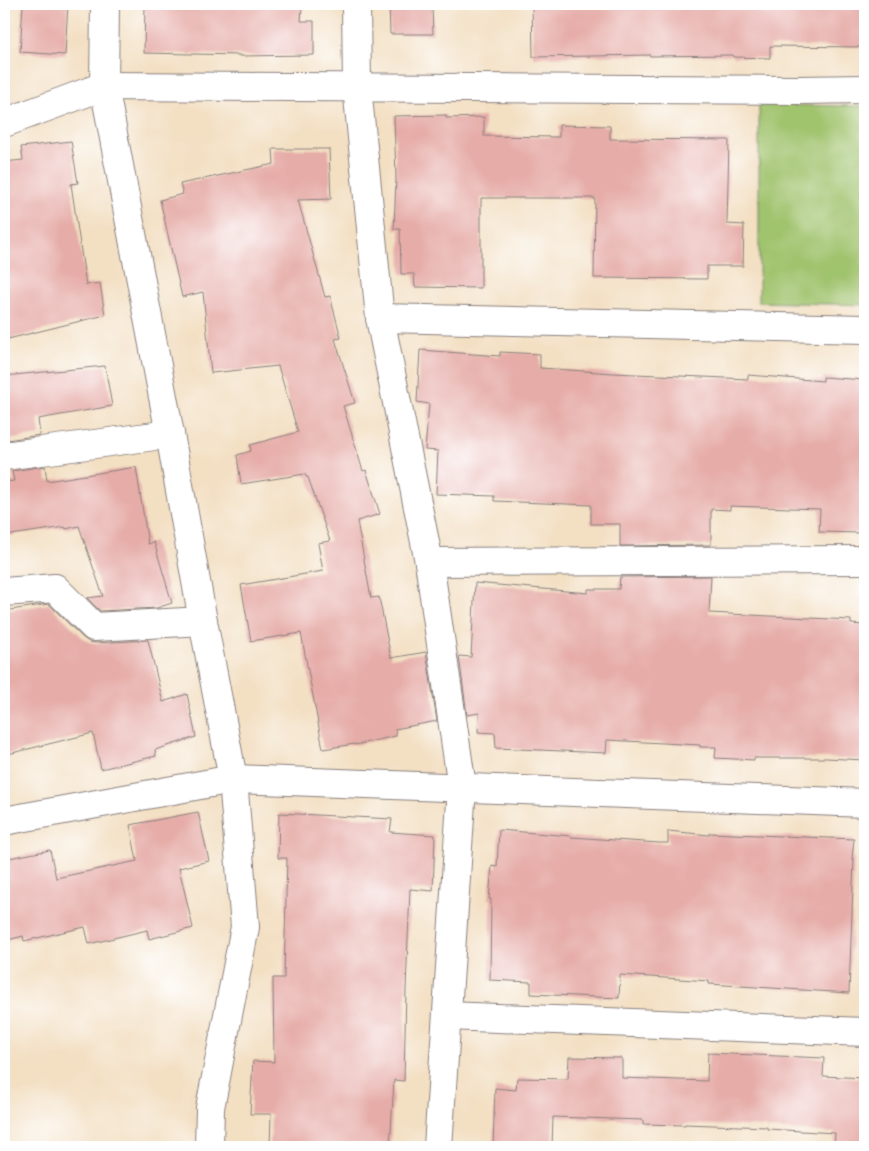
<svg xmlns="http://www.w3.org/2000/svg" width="869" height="1151" font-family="'Old Standard TT',serif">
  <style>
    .green { fill: #a0c36d; stroke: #617254 }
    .building { fill: #e6aca7 }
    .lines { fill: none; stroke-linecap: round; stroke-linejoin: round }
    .minor-casing { stroke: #8a807e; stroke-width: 30 }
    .minor { stroke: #fff; stroke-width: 28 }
  </style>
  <rect width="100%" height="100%" fill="#fff"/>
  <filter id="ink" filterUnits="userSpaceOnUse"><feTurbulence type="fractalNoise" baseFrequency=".02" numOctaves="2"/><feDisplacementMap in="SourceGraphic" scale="10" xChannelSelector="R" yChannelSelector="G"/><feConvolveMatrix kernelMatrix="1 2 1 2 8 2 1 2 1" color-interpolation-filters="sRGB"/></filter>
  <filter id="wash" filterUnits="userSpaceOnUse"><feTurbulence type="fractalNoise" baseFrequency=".0096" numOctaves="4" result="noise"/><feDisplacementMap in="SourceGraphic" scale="20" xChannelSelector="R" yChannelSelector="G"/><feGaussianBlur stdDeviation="1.12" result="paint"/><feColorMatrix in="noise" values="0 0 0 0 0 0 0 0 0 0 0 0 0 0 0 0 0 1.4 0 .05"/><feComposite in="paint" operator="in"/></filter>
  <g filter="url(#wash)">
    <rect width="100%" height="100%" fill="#f3dfc2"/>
    <polygon class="green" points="759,105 865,106 865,305 759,302"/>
    <g id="blocks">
      <g class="building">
        <polygon points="23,4 68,4 65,55 20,52"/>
        <polygon points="145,4 220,4 302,7 301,21 314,21 314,55 240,56 240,55 144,53"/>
        <polygon points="389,4 432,4 433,34 390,34"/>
        <polygon points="532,4 865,4 863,47 770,46 770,58 733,57 733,55 650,56 650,55 533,57"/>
        <polygon points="446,115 446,118 484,117 484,136 559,137 559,125 610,126 610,139 729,140 727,224 744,225 743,266 707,266 707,279 594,278 595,198 481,198 481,288 415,287 414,274 401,274 400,229 394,229 396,178 394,116"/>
        <polygon points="71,141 78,183 71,184 86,285 100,283 105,315 4,340 4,162 23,160 21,147"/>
        <polygon points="273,149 329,149 331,199 298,200 325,297 330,296 341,338 335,339 355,403 343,406 363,471 366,470 380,514 357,521 371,598 379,597 391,658 426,652 437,721 395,729 396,736 355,745 355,744 323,749 301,633 251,641 241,585 323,571 318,543 330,541 308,477 306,477 305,474 241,484 237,455 251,451 250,445 298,432 278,366 211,373 203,292 182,297 160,200 183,194 180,184 274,164"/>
        <polygon points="420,350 500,356 500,352 540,354 540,368 613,373 748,379 748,375 823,381 823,377 865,380 865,513 861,512 861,533 819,532 820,509 730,506 730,510 711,509 711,545 620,546 620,524 591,524 591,505 494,501 494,496 436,494 438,451 425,450 429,404 417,402"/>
        <polygon points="105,366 112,406 38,419 40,435 7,440 4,415 4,376"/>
        <polygon points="45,466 47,481 136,467 148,544 154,542 172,603 157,608 100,611 87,598 103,596 79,526 66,529 65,527 4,536 4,482 14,481 12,471"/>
        <polygon points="711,576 709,613 851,620 851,624 865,625 865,760 826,758 754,758 754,760 715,758 716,747 700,747 700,745 607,740 606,753 496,748 495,733 478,732 479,713 467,715 459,656 471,657 475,583 588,593 588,589 619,589 620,577"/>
        <polygon points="49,604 83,638 89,642 95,643 148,640 163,702 187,694 196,737 155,750 156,756 101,769 93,733 4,755 4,611"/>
        <polygon points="198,812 209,861 179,868 193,928 149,939 147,930 89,944 85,927 24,941 23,936 4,941 4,859 50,850 56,878 137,861 130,825"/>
        <polygon points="279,813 392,819 390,832 435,835 433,891 410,889 406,989 404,1081 394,1080 390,1147 270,1147 271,1114 250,1114 253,1061 274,1062 273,978 284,978 287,858 278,858"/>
        <polygon points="499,830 571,836 571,837 659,843 668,843 668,831 709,835 709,833 854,839 852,859 854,859 849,993 709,984 709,981 620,975 619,998 531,994 531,982 490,980 491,899 489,899 492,866 497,867"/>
        <polygon points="708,1053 824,1058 823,1076 865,1078 865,1147 834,1147 835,1133 767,1129 767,1127 685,1124 685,1125 643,1124 643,1120 553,1117 552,1147 493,1147 495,1088 516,1090 517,1078 568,1079 569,1057 622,1058 622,1078 707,1081"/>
      </g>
    </g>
  </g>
  <g filter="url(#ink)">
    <use href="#blocks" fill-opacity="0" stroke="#8a807e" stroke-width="1"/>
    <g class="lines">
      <g class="minor-casing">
        <g id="minor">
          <polyline points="105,4 104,86 170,434 203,621 233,779 245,927 210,1108 209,1147"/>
          <polyline points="356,4 357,87 380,318 429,562 462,787 438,1147"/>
          <polyline points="4,123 104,86 798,90 865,89"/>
          <polyline points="380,318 865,329"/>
          <polyline points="4,456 170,434"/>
          <polyline points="429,562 865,560"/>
          <polyline points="4,592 55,588 94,627 203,621"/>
          <polyline points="4,821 233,779 865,803"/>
          <polyline points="447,1016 865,1032"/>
        </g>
      </g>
      <use href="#minor" class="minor"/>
    </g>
  </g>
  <rect width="869" height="1151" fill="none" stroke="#fff" stroke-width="20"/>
</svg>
